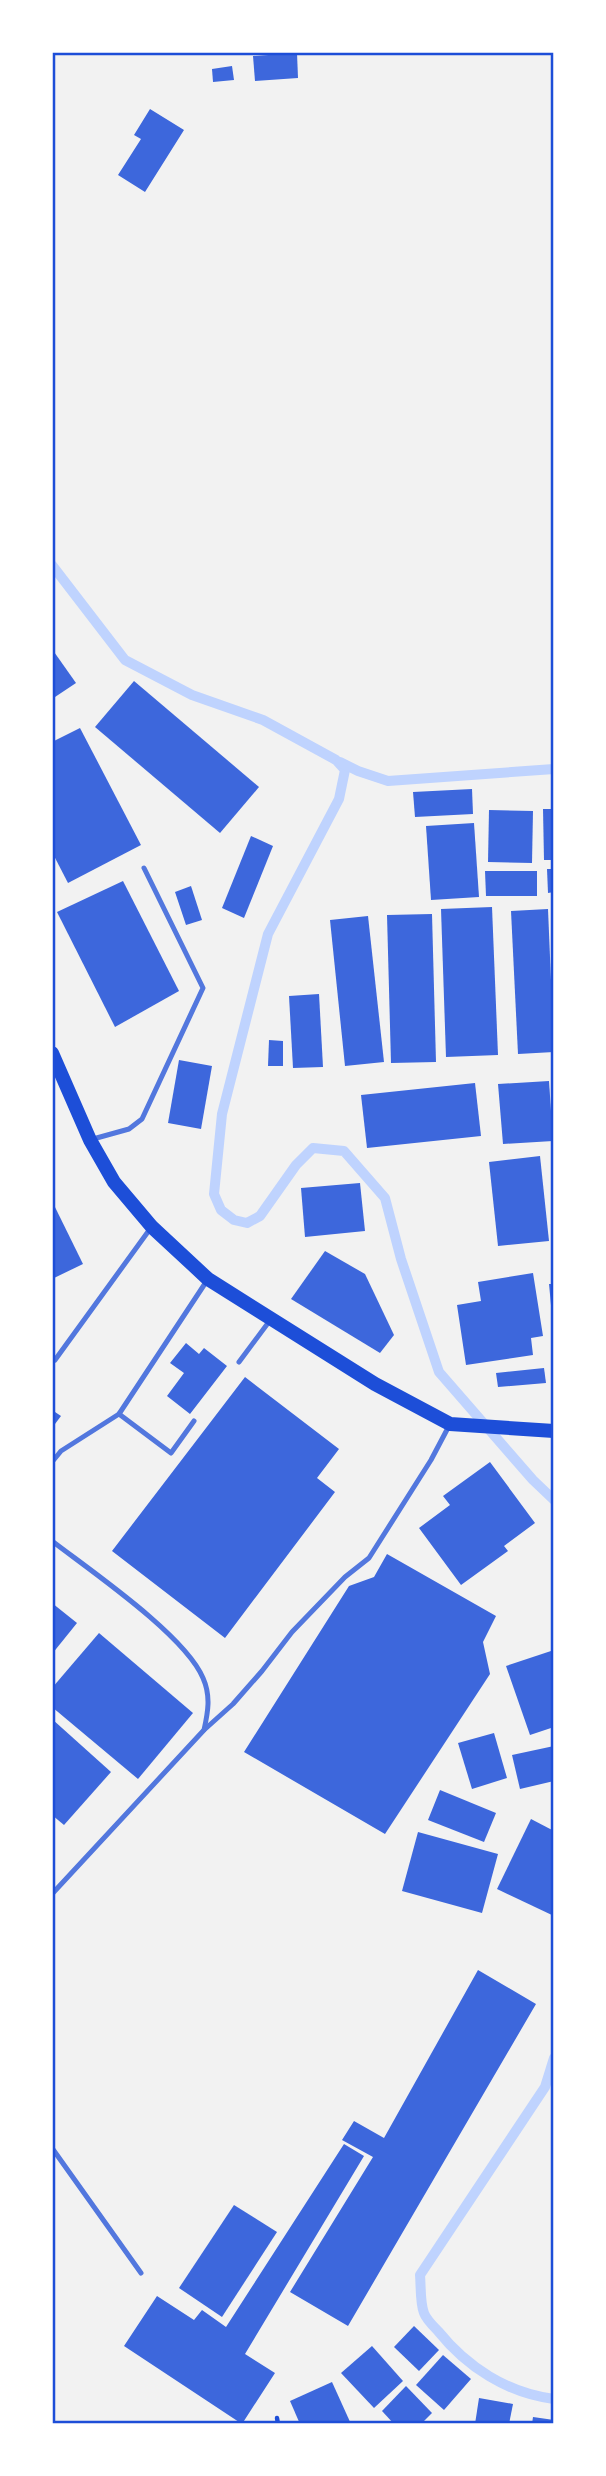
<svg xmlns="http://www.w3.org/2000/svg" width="606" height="2476" font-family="Barlow,sans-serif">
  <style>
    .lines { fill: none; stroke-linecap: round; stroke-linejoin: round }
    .stream { stroke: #bfd3fe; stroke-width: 10 }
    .building { fill: #3d67dc }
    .path { stroke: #1d4ed8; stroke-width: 4.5 }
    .service { stroke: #5277de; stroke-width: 5 }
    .secondary { stroke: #1d4ed8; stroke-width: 14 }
    .neatline { fill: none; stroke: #1d4ed8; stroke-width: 2.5 }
  </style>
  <rect width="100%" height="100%" fill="#f2f2f2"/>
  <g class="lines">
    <g class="stream">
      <polyline points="52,565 125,660 192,695 263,720 336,760 345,770 339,799 268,934 222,1114 214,1194 221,1210 234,1220 247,1223 260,1216 296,1165 313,1148 344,1151 385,1198 401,1259 439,1372 533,1480 554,1500"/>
      <polyline points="340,762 358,771 388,781 554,769"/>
      <path d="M 554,2058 L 545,2087 L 420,2275 C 421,2286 420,2303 424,2313 C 426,2319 433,2326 438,2331 C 467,2367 507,2393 554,2399"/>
    </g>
  </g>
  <g class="building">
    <polygon points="297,53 298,78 255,81 253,56"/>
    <polygon points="232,66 234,80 213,82 212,69"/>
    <polygon points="150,109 184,130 145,192 118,175 141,139 134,135"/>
    <polygon points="52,649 76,683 52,699"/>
    <polygon points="134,681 259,787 220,833 95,727"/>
    <polygon points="80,728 141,845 68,883 52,852 52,742"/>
    <polygon points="472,789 473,814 415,817 413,792"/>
    <polygon points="543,809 554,809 554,860 544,860"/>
    <polygon points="489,810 533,811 532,863 488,862"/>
    <polygon points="474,823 479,897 431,900 426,826"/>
    <polygon points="251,836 273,846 244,918 222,908"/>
    <polygon points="547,869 554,869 554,892 548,893"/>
    <polygon points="485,871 537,871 537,896 486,896"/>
    <polygon points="123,881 179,991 115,1027 57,912"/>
    <polygon points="191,886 202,920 186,925 175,892"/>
    <polygon points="492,907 498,1055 446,1057 441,909"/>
    <polygon points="548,909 554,1052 518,1054 511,911"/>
    <polygon points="432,914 436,1062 391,1063 387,915"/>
    <polygon points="368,916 384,1062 345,1066 330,920"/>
    <polygon points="319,994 323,1067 293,1068 289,996"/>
    <polygon points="269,1040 283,1041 283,1066 268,1066"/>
    <polygon points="179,1060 212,1066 201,1129 168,1123"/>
    <polygon points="549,1081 553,1141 503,1144 498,1084"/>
    <polygon points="475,1083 481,1136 367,1148 361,1095"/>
    <polygon points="540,1156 549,1241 498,1246 489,1162"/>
    <polygon points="360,1183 365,1231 305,1237 301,1188"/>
    <polygon points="52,1201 83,1264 52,1279"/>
    <polygon points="325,1251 365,1274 394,1335 380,1353 291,1299"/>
    <polygon points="533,1273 543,1336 531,1338 533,1355 466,1365 457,1305 481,1301 478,1282"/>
    <polygon points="549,1284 554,1284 554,1316 552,1316"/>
    <polygon points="186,1343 199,1354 204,1348 227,1366 190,1414 167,1396 184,1373 170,1363"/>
    <polygon points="544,1368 546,1383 498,1387 496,1373"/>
    <polygon points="245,1377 339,1449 317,1478 335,1492 225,1638 112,1551"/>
    <polygon points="52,1410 61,1416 52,1428"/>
    <polygon points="490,1462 535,1523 504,1546 508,1551 461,1585 419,1528 450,1505 443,1496"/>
    <polygon points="387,1554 496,1616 483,1642 490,1674 385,1834 244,1752 349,1586 374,1577"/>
    <polygon points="52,1603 77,1623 52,1654"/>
    <polygon points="99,1633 193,1713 138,1779 52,1707 52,1688"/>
    <polygon points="554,1650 554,1727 530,1735 506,1666"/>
    <polygon points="52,1719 111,1772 64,1825 52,1815"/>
    <polygon points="494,1733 507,1778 472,1789 458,1743"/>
    <polygon points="554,1746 554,1781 520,1789 512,1755"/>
    <polygon points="440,1790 496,1813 484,1842 428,1820"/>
    <polygon points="531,1819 554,1831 554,1916 497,1889"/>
    <polygon points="418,1832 498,1854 482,1913 402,1891"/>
    <polygon points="478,1970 536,2004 348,2326 290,2292 373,2157 342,2140 354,2121 384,2138"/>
    <polygon points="344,2144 364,2156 245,2354 275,2373 242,2424 124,2346 157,2296 194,2320 202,2310 226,2327"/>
    <polygon points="234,2205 277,2232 222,2317 179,2288"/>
    <polygon points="414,2326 439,2350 419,2371 394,2347"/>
    <polygon points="372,2346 403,2381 374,2408 341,2373"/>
    <polygon points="443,2355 471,2379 444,2410 416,2385"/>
    <polygon points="332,2382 351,2424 300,2424 290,2401"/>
    <polygon points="406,2386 432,2413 421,2424 394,2424 382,2411"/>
    <polygon points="479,2398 513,2404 509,2424 475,2424"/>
    <polygon points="533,2417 554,2420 554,2424 532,2424"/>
  </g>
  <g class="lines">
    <polyline class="path" points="277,2418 278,2424"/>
    <g class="service">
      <polyline points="93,1139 129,1129 142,1119 203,988 144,868"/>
      <polyline points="55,1360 150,1229"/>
      <polyline points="239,1362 271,1319"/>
      <polyline points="119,1414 171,1453 194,1421"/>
      <polyline points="52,1462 61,1451 119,1414 208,1279"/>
      <path d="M 52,1541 C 91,1571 185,1635 203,1678 C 211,1696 208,1712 204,1730 L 52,1894"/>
      <polyline points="204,1730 233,1704 262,1671 292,1632 345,1577 369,1558 431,1460 450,1424"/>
      <polyline points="52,2148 141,2273"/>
    </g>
    <polyline class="secondary" points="52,1053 90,1140 114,1182 152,1227 208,1279 375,1384 450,1424 554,1431"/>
  </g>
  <rect width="606" height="2476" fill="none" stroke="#ffffff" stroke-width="108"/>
  <rect x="54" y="54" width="498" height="2368" class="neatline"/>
</svg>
